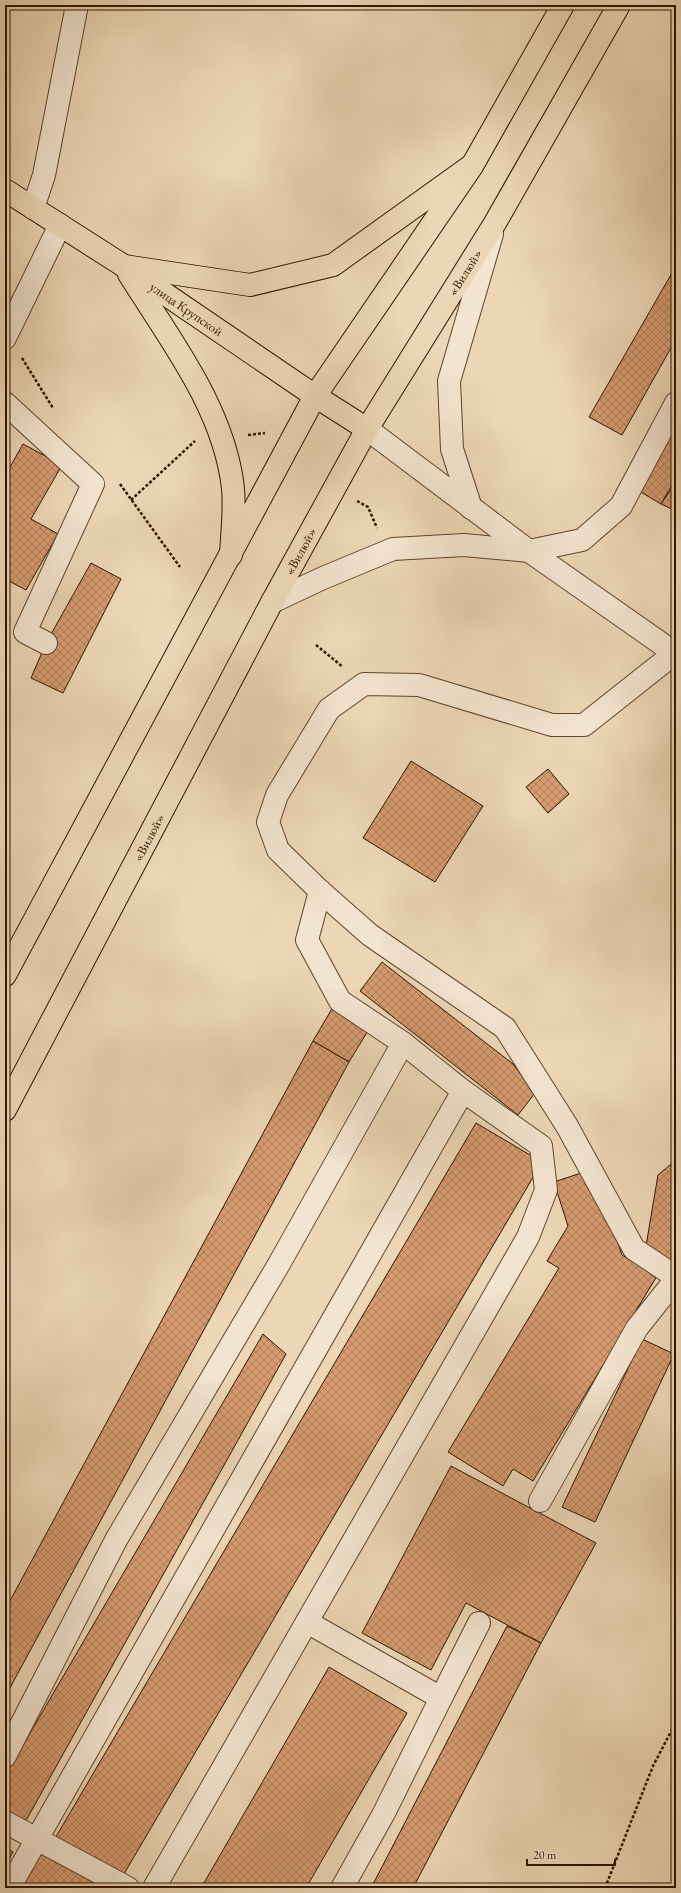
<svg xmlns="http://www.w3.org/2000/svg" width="681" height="1893" font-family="'EB Garamond',serif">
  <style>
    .building { fill: url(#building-cross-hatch); stroke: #2f1400 }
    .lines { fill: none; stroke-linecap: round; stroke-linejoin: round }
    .minor-casing { stroke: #5e442d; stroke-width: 24 }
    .major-casing { stroke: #2f1400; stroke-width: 24 }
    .highway-casing { stroke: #2f1400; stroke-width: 24 }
    .path { stroke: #2f1400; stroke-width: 2.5; stroke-dasharray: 3 2; stroke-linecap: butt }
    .minor { stroke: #f3e4cf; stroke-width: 22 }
    .major { stroke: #ecd6b5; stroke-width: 22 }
    .highway { stroke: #ecd6b5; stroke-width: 22 }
    .labels { text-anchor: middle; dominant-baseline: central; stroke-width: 3; stroke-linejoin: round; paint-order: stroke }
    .street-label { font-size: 13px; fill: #2f1400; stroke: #f3e4cf }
  </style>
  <defs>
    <pattern id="building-cross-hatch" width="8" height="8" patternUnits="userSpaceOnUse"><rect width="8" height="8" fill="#d69b70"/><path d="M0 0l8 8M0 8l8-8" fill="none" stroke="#ae7d5a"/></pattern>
  </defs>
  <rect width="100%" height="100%" fill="#ecd6b5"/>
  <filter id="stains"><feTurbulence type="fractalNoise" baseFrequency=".005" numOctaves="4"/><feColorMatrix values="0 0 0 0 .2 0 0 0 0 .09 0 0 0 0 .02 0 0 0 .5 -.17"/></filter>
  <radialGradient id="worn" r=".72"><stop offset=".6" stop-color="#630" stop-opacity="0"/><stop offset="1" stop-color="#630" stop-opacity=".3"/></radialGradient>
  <g class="building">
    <polygon points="676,266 676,339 622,435 589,417"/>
    <polygon points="676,405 676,478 661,504 629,485"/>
    <polygon points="23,444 62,465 31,519 58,534 26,590 5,579 5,476"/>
    <polygon points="676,482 676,511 661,504"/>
    <polygon points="91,563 121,579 63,693 31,678 46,643"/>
    <polygon points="411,761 483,806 435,882 363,838"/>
    <polygon points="548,769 569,794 548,813 526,787"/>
    <polygon points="382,962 513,1064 535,1093 518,1115 360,991"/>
    <polygon points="333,1007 369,1029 349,1062 313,1041"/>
    <polygon points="313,1041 349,1062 5,1697 5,1610"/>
    <polygon points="476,1123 542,1162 121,1879 54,1840"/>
    <polygon points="676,1160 676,1264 644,1258 658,1175"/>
    <polygon points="593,1169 622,1255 657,1276 533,1481 513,1469 503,1486 448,1452 559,1268 547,1261 568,1226 554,1182"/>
    <polygon points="263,1334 286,1354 23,1826 5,1815 5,1776"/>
    <polygon points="642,1339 674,1354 595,1522 562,1507"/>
    <polygon points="451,1466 596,1543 541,1643 466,1603 431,1670 362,1633"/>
    <polygon points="507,1626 541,1643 413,1888 371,1888"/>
    <polygon points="329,1667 407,1713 306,1888 201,1888"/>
    <polygon points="5,1847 13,1852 5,1866"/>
    <polygon points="37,1848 106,1884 104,1888 16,1888"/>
  </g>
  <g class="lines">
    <g class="minor-casing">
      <g id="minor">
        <polyline points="33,208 44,175 77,5"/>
        <polyline points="5,338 60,225"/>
        <polyline points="5,403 93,484 25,632 46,643"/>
        <polyline points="367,429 529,551 676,654"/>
        <polyline points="471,508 452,449 449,381 492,234"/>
        <polyline points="272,602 323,578 393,549 464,545 529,551 582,540 621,506 676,403"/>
        <polyline points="675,653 584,725 552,725 419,685 364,684 329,709 277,795 268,822 278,850 320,891 370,935 505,1028 567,1126 634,1249 676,1277"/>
        <polyline points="540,1501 637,1328 676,1279"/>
        <polyline points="307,1622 441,1698 384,1813 342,1888"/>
        <polyline points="441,1698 479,1623"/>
        <polyline points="5,1756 116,1540 279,1264 403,1043 340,1001 307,940 320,891"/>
        <polyline points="5,1822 128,1888"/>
        <polyline points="9,1888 463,1091"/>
        <polyline points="154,1888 528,1237 546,1190 541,1146 463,1091 403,1043"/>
      </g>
    </g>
    <g class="major-casing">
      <g id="major">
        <path id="s1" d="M 5,190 L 124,266 L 315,396"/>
        <polyline points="124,266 250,285 333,265 471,166"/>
        <path d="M 129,274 C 170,340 224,408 233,488 C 235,510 232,534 231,555"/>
      </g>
    </g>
    <g class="highway-casing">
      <g id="highway">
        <polyline points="315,396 367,429"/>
        <polyline points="5,975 315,396 472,166 563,5"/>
        <path id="s2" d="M 5,1110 L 272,602 L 367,429 L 495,223 L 619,5"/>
      </g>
    </g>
    <g class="path">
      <polyline points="22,358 53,408"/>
      <polyline points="248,435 265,433"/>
      <polyline points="120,484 180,567"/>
      <polyline points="131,500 195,441"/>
      <polyline points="357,501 368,507 377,528"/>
      <polyline points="316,645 343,667"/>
      <polyline points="605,1888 653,1766 676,1722"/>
    </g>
    <use href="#minor" class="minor"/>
    <use href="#major" class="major"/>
    <use href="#highway" class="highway"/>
  </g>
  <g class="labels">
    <g class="street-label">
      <text stroke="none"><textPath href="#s2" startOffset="956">«Вилюй»</textPath></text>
      <text stroke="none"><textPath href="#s1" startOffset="217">улица Крупской</textPath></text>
      <text stroke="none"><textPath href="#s2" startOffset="632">«Вилюй»</textPath></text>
      <text stroke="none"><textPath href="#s2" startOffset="308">«Вилюй»</textPath></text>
    </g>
  </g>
  <rect width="681" height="1893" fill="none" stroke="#ecd6b5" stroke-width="20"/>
  <rect x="6" y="6" width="669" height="1881" fill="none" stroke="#2f1400" stroke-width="2"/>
  <rect x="10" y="10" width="661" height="1873" fill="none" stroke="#2f1400"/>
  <path d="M527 1859v6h88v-6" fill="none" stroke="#2f1400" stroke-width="2"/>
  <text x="533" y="1859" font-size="12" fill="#2f1400" stroke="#f3e4cf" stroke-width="3" paint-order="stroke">20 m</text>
  <rect width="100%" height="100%" filter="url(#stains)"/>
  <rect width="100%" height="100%" fill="url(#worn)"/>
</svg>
